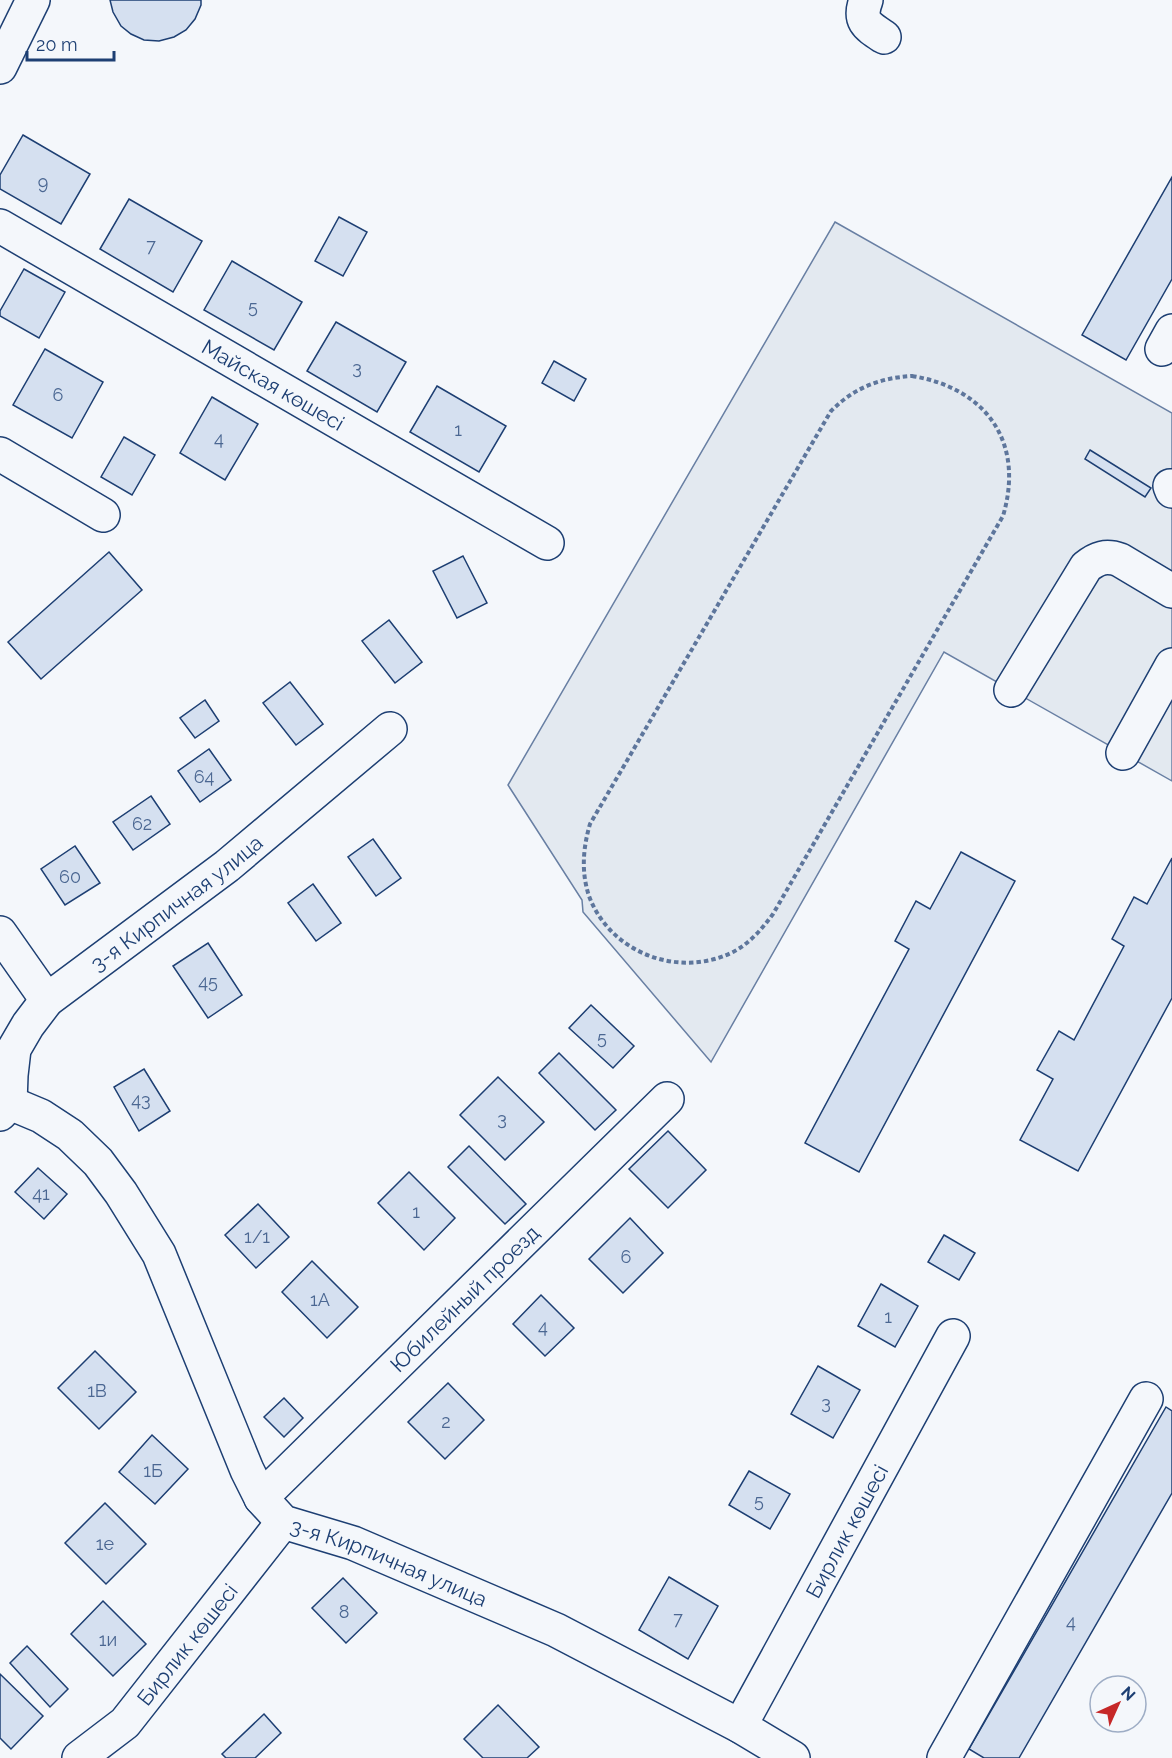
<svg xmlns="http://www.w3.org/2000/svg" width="1172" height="1758" font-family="Raleway,sans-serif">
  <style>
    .green { fill: #e3e9f0; stroke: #687fa3; stroke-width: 1.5 }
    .building { fill: #d5e0f0; stroke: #1d3f73; stroke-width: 1.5 }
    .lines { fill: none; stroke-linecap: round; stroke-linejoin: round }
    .minor-casing { stroke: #1d3f73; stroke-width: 36 }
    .path { stroke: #5e769c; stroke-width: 4; stroke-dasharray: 4.5 3; stroke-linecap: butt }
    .minor { stroke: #f4f7fb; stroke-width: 33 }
    .labels { text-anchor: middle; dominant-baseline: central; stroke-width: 4.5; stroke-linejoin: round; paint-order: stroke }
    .number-label { font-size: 18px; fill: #4b6792 }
    .street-label { font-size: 21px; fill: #1d3f73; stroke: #f4f7fb }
  </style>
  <rect width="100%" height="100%" fill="#f4f7fb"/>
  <polygon class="green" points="835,222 1172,413 1172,781 944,652 711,1062 583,912 582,900 508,785"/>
  <g class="building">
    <polygon points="110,0 201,0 201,5 195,19 186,30 174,37 159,41 144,40 131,34 121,26 113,12"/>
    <polygon points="23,135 90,174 61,224 0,189 0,175"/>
    <polygon points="1172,177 1172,279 1126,360 1082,335"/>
    <polygon points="129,199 202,241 173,292 100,249"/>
    <polygon points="339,217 367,232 343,276 315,261"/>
    <polygon points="232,261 302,302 274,350 204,310"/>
    <polygon points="24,269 65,292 39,338 0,316 0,311"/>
    <polygon points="336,322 406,362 377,412 307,371"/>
    <polygon points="45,349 103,382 72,438 13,405"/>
    <polygon points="554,361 586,379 574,401 542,383"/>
    <polygon points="437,386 506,426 479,472 410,432"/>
    <polygon points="212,397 258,424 225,480 180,453"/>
    <polygon points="124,437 155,455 132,495 101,477"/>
    <polygon points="1090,450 1151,488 1145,497 1085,459"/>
    <polygon points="109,552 142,590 41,679 8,642"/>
    <polygon points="463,556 487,603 457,618 433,571"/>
    <polygon points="389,620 422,662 395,683 362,641"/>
    <polygon points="290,682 323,724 296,745 263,703"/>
    <polygon points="205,700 219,721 195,738 180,718"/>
    <polygon points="209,749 231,780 200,802 178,771"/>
    <polygon points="151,796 170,824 133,850 113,822"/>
    <polygon points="373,839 401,878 376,896 348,857"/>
    <polygon points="75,846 100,883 65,905 41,869"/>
    <polygon points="961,852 1015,881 859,1172 805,1143 909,949 895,941 916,901 930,909"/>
    <polygon points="1172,858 1172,998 1078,1171 1020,1140 1053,1079 1037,1070 1059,1031 1074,1040 1124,946 1112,939 1134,897 1147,904"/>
    <polygon points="313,884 341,923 316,941 288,903"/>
    <polygon points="208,943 242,995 208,1018 173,966"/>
    <polygon points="591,1005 634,1046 613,1068 569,1028"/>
    <polygon points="559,1053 616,1110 595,1130 539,1073"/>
    <polygon points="144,1069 170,1111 139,1131 114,1087"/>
    <polygon points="498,1077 544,1122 505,1160 460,1115"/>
    <polygon points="668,1131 706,1170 668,1208 629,1169"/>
    <polygon points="469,1146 526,1204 505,1224 448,1167"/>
    <polygon points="38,1168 67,1194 44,1219 15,1192"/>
    <polygon points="409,1172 455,1218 424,1250 378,1203"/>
    <polygon points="258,1204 289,1237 256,1268 225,1235"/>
    <polygon points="630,1218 663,1253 623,1293 589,1259"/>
    <polygon points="944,1235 975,1253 959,1280 928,1262"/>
    <polygon points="312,1261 358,1307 327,1338 282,1292"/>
    <polygon points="881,1284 918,1306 895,1347 858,1326"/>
    <polygon points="541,1295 574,1328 545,1356 513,1324"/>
    <polygon points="95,1351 136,1392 99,1429 58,1388"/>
    <polygon points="818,1366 860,1390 833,1438 791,1414"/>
    <polygon points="448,1383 484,1420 445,1459 408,1422"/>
    <polygon points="284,1398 303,1418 284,1437 264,1417"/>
    <polygon points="1166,1407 1172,1411 1172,1493 1019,1758 984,1758 969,1749"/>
    <polygon points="152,1435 188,1469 155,1504 119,1472"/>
    <polygon points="749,1471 790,1494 770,1529 729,1505"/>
    <polygon points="105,1503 146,1544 106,1584 65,1543"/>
    <polygon points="669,1577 718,1606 688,1659 639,1630"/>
    <polygon points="343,1578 377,1613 346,1643 312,1608"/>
    <polygon points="103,1601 146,1644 113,1676 71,1634"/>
    <polygon points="27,1646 68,1689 50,1707 10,1663"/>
    <polygon points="0,1674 43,1716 11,1749 0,1738"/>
    <polygon points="498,1705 539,1747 527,1758 483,1758 464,1739"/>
    <polygon points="264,1714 281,1733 255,1758 226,1758 222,1754"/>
  </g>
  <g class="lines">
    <g class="minor-casing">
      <g id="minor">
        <path d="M 866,0 C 858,21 867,26 884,37"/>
        <polyline points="0,67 33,0"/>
        <path id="s1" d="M 0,226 L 547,543"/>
        <polyline points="1162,349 1172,331"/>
        <polyline points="0,454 103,515"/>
        <polyline points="1170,486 1172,491"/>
        <path d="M 1011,690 L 1086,567 C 1097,558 1106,555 1120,560 L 1172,591"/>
        <polyline points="1123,753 1172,665"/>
        <polyline points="0,933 47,1000"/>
        <path id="s2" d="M 10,1103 L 41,1116 L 70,1135 L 98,1162 L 121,1193 L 159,1254 L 247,1470 L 261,1498 L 283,1522 L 353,1543 L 556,1630 L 740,1726 L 793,1758"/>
        <path id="s3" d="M 0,1114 L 10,1103 L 11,1075 L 14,1049 L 28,1025 L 47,1000 L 227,866 L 390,729"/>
        <path id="s4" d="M 261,1498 L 667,1099"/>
        <path id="s5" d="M 740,1726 L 953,1336"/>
        <path id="s6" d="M 79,1758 L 125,1723 L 283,1522"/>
        <polyline points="944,1758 1146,1399"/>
      </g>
    </g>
    <path class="path" d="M 912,376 C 986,388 1025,442 1003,516 L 773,914 C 762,929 750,943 733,952 C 679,979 610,953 589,896 C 581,872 583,848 590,824 L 831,411 C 854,388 879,378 912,376 Z"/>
    <use href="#minor" class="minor"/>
  </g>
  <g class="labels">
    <g class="number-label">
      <text x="43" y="182">9</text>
      <text x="151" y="245">7</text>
      <text x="253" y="306">5</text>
      <text x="357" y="367">3</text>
      <text x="58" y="394">6</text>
      <text x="458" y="429">1</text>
      <text x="219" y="438">4</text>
      <text x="204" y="776">64</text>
      <text x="142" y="823">62</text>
      <text x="70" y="876">60</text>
      <text x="208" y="981">45</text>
      <text x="602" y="1037">5</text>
      <text x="141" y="1099">43</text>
      <text x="502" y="1118">3</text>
      <text x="41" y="1193">41</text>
      <text x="416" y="1211">1</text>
      <text x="257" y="1236">1/1</text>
      <text x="626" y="1256">6</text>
      <text x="320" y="1299">1А</text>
      <text x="888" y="1316">1</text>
      <text x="543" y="1326">4</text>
      <text x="97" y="1390">1В</text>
      <text x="826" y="1402">3</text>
      <text x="446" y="1421">2</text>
      <text x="153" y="1470">1Б</text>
      <text x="759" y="1500">5</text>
      <text x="105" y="1543">1е</text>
      <text x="344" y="1611">8</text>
      <text x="678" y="1618">7</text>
      <text x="1071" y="1621">4</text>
      <text x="108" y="1639">1и</text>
    </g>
    <g class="street-label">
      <text stroke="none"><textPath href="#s1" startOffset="316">Майская көшесі</textPath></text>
      <text stroke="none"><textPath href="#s3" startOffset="290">3-я Кирпичная улица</textPath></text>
      <text stroke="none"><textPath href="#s4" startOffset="285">Юбилейный проезд</textPath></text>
      <text stroke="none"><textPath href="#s5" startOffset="222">Бирлик көшесі</textPath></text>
      <text stroke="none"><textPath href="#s2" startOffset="628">3-я Кирпичная улица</textPath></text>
      <text stroke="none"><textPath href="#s6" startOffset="158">Бирлик көшесі</textPath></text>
    </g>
  </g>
  <g transform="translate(1118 1704) rotate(45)"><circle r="28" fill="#f4f7fb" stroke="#9eadc5" stroke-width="1.5"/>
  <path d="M0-4.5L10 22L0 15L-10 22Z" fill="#c62828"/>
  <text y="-9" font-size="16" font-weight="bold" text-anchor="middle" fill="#1d3f73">N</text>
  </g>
  <path d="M27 51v9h87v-9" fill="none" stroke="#1d3f73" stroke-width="3"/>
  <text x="36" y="51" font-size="18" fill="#1d3f73" stroke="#f4f7fb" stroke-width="4.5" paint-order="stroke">20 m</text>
</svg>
